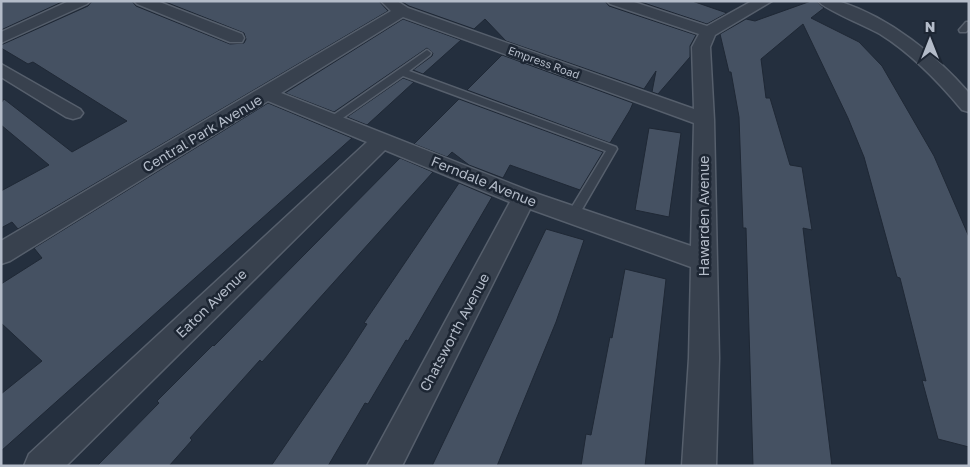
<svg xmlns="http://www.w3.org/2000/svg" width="970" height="467" font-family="'Golos Text',sans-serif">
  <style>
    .building { fill: #455162; stroke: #1f2835 }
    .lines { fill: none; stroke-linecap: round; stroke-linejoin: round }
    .lane-casing { stroke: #565f6c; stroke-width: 3 }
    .street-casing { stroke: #565f6c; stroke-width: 3 }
    .lane { fill: #38414e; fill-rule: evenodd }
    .street { fill: #38414e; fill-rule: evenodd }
    .labels { text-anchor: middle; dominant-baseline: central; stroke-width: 5; stroke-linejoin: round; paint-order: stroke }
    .far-street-label { font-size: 11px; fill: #b4bcc9; stroke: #1d2633 }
    .street-label { font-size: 14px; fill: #b4bcc9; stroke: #1d2633 }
  </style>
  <rect width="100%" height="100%" fill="#242f3e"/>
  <g class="building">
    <polygon points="1,1 64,1 1,30"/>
    <polygon points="92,1 132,1 136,6 230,44 244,43 246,39 244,33 163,1 379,1 388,11 18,229 12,222 1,228 1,191 49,165 1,125 1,103 4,99 72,152 127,121 33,62 28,64 1,48 1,45 88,6"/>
    <polygon points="401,1 605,1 609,6 696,35 690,46 690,57 658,94 652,92 656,71 644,89 506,41 485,19 474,29 409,6"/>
    <polygon points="638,1 692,1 727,13 707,24"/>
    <polygon points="811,1 816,1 824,8 811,18 859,42 882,66 934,156 969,237 969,447 938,439 922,380 926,381 900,278 897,277 864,157 848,118 803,24 761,59 766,98 770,98 790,165 802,167 812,230 803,228 832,466 753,466 746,228 743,228 739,117 731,72 729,72 720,34 746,19 755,21"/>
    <polygon points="403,19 461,40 423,74 413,70 432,56 433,53 427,48 334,112 285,93"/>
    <polygon points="502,55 633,103 630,110 610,143 467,90"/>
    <polygon points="403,78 414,82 367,125 347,117"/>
    <polygon points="459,99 603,152 580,190 510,165 503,178 469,165 452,152 447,157 414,144"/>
    <polygon points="268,103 352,138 1,451 1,394 42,361 1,323 1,284 42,258 34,248"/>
    <polygon points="649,128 681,133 669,217 635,210"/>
    <polygon points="400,158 433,172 262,362 260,360 190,438 192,440 169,466 97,466 159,403 157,401 213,345 214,346"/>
    <polygon points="459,183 492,197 408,341 406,340 368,404 365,403 328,466 271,466 345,358 367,324 364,323"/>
    <polygon points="546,229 584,240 556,322 497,466 432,466"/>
    <polygon points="625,269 666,279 645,466 581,466 586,434 591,435 610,337 612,338"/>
  </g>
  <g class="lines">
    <g class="lane-casing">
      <g id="lane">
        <polygon points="966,22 969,22 969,29 966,32 960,32 959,30"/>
        <polygon points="427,50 431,53 430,55 409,71 616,147 617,149 577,218 569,218 567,215 606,151 403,76 337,122 329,122 329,118"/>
      </g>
    </g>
    <g class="street-casing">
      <g id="street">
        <polygon points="69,1 90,1 87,4 1,43 1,32"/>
        <polygon points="134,1 157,1 242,34 244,38 242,42 230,42 137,4"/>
        <path d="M 381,1 L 397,1 L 408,8 L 694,109 L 692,47 L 699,34 L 610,4 L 607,1 L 631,1 L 707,26 L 752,1 L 772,1 L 715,35 L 710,47 L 714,120 L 719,358 L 716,466 L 682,466 L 689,358 L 691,267 L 530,209 L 402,466 L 367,466 L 510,202 L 385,150 L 66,466 L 24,466 L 29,454 L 367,142 L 268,101 L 10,261 L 1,264 L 1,241 L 391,11 ZM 403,17 L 694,123 L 691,246 L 532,192 L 281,93 Z"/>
        <path d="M 818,1 C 826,1 835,0 841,2 C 890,18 936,55 969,93 L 969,112 L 962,110 C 938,81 912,54 880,34 C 868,27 824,9 818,1 Z"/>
        <polygon points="1,64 80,109 83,113 80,117 73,119 66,117 1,77"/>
      </g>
    </g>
    <use href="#lane" class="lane"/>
    <use href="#street" class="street"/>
  </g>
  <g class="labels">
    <g class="far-street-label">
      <text transform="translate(544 62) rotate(20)">Empress Road</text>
    </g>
    <g class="street-label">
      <text transform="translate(202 133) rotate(-31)">Central Park Avenue</text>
      <text transform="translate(484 181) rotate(22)">Ferndale Avenue</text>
      <text transform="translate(703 216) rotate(-90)">Hawarden Avenue</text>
      <text transform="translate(211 303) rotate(-44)">Eaton Avenue</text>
      <text transform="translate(454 332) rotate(-62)">Chatsworth Avenue</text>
    </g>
  </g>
  <rect width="970" height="467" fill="none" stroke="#b4bcc9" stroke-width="5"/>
  <g transform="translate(930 40)" stroke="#1d2633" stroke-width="4" paint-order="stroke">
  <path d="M0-4L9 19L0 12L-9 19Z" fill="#b4bcc9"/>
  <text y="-8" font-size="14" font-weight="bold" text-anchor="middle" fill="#b4bcc9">N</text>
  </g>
</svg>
